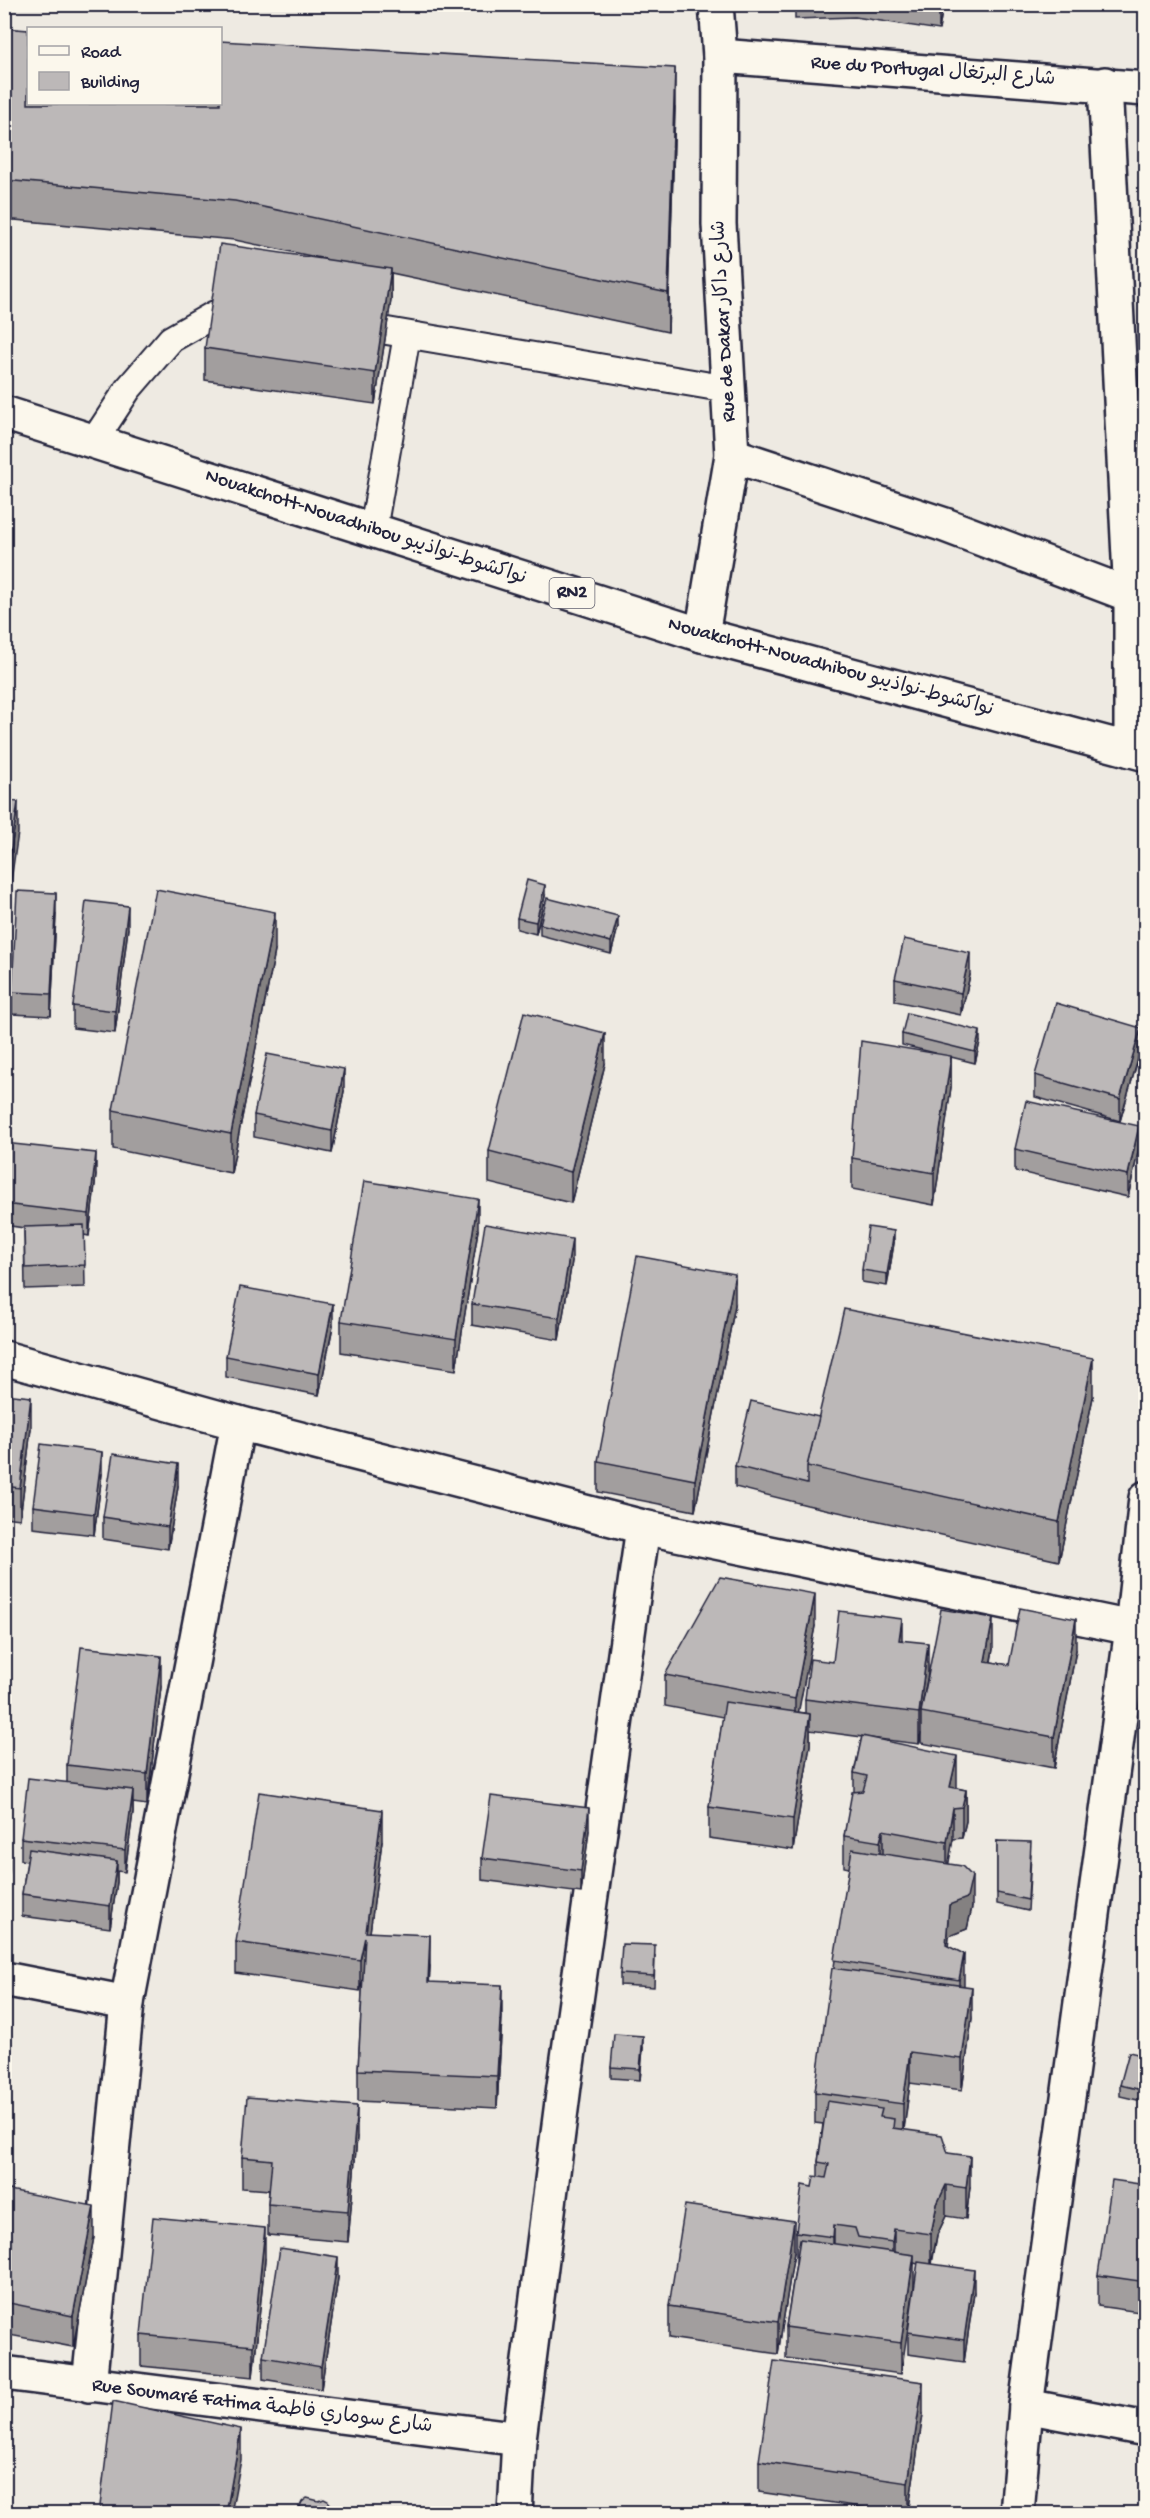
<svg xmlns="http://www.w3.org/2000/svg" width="1150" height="2518" font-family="'Gochi Hand','Playpen Sans Arabic',sans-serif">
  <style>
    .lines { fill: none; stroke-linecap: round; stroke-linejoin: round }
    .service-casing { stroke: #22223b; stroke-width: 30 }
    .minor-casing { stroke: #22223b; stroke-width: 38 }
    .trunk-casing { stroke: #22223b; stroke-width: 38 }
    .service { stroke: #fbf7ec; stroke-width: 26 }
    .minor { stroke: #fbf7ec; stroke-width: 33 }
    .trunk { stroke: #fbf7ec; stroke-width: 33 }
    .wall { fill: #a29e9e; stroke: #22223b; stroke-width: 1.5 }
    .shaded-wall { fill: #848181; stroke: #22223b; stroke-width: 1.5 }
    .building { fill: #bcb8b8; stroke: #22223b; stroke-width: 1.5 }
    .labels { text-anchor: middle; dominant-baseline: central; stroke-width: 4.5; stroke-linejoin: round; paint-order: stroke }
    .shield { fill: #fbf7ec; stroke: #636270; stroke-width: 1.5 }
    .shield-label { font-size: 18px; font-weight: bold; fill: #22223b }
    .street-label { font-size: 20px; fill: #22223b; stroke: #fbf7ec }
  </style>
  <rect width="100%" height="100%" fill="#eeeae2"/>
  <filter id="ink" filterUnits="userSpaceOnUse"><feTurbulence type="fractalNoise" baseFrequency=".0167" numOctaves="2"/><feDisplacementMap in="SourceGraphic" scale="12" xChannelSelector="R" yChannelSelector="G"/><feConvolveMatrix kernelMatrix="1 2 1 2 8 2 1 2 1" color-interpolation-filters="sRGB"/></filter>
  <g filter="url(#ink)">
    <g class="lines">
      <g class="service-casing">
        <g id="service">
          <polyline points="387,331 728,389"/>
          <polyline points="94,441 128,389 171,339 215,314"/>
          <polyline points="373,530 407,335"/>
        </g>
      </g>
      <g class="minor-casing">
        <g id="minor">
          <polyline points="720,56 1146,89"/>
          <polyline points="1105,84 1131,597 1131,750"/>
          <polyline points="732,455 945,525 1146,601"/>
          <polyline points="702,635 732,455 719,224 720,56 716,4"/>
          <polyline points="4,1358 238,1423 643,1527 1146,1631"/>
          <polyline points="4,1979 127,2003"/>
          <polyline points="4,2373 519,2439"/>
          <polyline points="89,2385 127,2003 238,1423"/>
          <polyline points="1026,2406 1146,2429"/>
          <polyline points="515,2514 519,2439 564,2086 643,1527"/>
          <polyline points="1017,2514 1026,2406 1132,1628 1146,1498"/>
        </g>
      </g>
      <g class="trunk-casing">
        <polyline id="trunk" points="4,413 702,635 1146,754"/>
      </g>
      <use href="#service" class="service"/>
      <use href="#minor" class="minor"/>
      <use href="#trunk" class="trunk"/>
    </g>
    <g class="wall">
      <polygon points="795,4 943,4 939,30 855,17 795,19"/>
      <polygon points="4,28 675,107 668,332 391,273 391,300 375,404 205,380 205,348 325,259 235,240 4,219"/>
      <polygon points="545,896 536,934 517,929 517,918"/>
      <polygon points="56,914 51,1016 12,1014 12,992"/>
      <polygon points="540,924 618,927 611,954 540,935"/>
      <polygon points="128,928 115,1033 73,1028 73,1006"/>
      <polygon points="275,951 231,1173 113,1149 113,1110"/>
      <polygon points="970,975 961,1015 895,1001 895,979"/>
      <polygon points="902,1034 980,1042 975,1063 951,1057 951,1087 934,1205 852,1189 852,1158 935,1053 902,1045"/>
      <polygon points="1141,1049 1120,1121 1035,1097 1035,1075"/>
      <polygon points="605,1064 571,1203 489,1183 489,1151"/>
      <polygon points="344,1091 332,1153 254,1137 254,1115"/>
      <polygon points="4,1143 96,1175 89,1236 84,1235 85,1287 25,1289 24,1228 4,1225"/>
      <polygon points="1139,1148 1128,1197 1015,1171 1015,1149"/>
      <polygon points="478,1230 456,1370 341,1352 341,1321"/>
      <polygon points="894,1243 887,1286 862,1282 862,1270"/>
      <polygon points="572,1261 559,1340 472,1325 472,1304"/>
      <polygon points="735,1305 695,1511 598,1492 598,1461"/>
      <polygon points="333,1326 319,1395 226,1377 226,1356"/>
      <polygon points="4,1394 31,1428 20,1519 4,1517"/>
      <polygon points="1093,1397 1059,1561 807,1505 735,1487 735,1466 819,1417"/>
      <polygon points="102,1474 94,1535 33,1528 33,1506"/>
      <polygon points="178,1486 168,1549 103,1539 103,1517"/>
      <polygon points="815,1626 798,1712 805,1713 805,1699 833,1662 902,1640 928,1674 993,1649 991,1662 1009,1665 1076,1650 1054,1768 921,1743 921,1733 919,1744 870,1738 957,1788 966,1790 966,1821 962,1838 953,1839 948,1864 972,1907 967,1929 949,1936 948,1946 963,1986 972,2018 962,2090 910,2083 904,2130 948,2153 970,2187 966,2219 946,2216 937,2235 932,2264 974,2292 964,2362 908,2354 908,2332 918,2264 914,2263 901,2374 786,2358 786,2327 796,2263 796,2232 812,2187 818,2177 818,2162 823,2124 815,2123 815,2092 849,1868 844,1867 844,1836 854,1792 854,1773 862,1737 810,1730 810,1745 793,1850 709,1838 709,1807 723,1717 665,1706 665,1675"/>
      <polygon points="161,1687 147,1805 133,1803 133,1812 125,1872 117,1871 117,1882 110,1928 22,1916 22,1894 27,1861 21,1860 21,1838 67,1783 67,1765"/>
      <polygon points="589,1830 581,1893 482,1880 482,1858"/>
      <polygon points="382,1841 370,1932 430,1966 429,1982 502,2016 497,2108 358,2101 358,2070 363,1977 360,1991 236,1973 236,1942"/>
      <polygon points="997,1841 1031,1854 1028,1911 997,1904"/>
      <polygon points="655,1956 654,1987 620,1985 620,1974"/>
      <polygon points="643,2048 640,2080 611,2078 611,2067"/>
      <polygon points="1146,2056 1146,2087 1142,2101 1120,2096 1120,2085"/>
      <polygon points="357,2137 348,2242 268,2235 268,2204 269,2190 242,2188 242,2157"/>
      <polygon points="1146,2185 1146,2313 1098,2306 1098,2275"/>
      <polygon points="4,2189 94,2237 73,2347 4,2334"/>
      <polygon points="794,2252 778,2354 669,2338 669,2306"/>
      <polygon points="265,2259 253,2377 141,2366 141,2335"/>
      <polygon points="338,2278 321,2389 263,2379 263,2357"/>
      <polygon points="923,2414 908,2514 759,2492 759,2461"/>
    </g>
    <g class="shaded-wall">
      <polygon points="939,4 943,4 939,30"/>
      <polygon points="675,68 675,107 668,332 668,293"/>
      <polygon points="391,269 391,300 375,404 375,373"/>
      <polygon points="18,802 18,833 4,929 4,897"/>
      <polygon points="545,885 545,896 536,934 536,922"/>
      <polygon points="56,893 56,914 51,1016 51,994"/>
      <polygon points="128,906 128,928 115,1033 115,1011"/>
      <polygon points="275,912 275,951 231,1173 231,1134"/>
      <polygon points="618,916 618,927 611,954 611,942"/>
      <polygon points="970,953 970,975 961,1015 961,993"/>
      <polygon points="1141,1028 1141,1049 1120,1121 1120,1099"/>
      <polygon points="980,1031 980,1042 975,1063 975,1052"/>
      <polygon points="605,1033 605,1064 571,1203 571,1172"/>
      <polygon points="951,1056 951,1087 934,1205 934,1173"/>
      <polygon points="344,1069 344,1091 332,1153 332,1131"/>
      <polygon points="1139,1126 1139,1148 1128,1197 1128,1175"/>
      <polygon points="96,1153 96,1175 89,1236 89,1214"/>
      <polygon points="478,1199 478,1230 456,1370 456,1339"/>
      <polygon points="894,1231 894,1243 887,1286 887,1274"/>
      <polygon points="572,1239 572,1261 559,1340 559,1318"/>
      <polygon points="735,1274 735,1305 695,1511 695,1480"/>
      <polygon points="333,1304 333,1326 319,1395 319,1374"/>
      <polygon points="1093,1358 1093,1397 1059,1561 1059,1522"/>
      <polygon points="31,1397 31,1428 20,1519 20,1488"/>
      <polygon points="102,1452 102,1474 94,1535 94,1514"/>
      <polygon points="178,1464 178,1486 168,1549 168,1527"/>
      <polygon points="815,1594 815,1626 795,1730 795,1699"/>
      <polygon points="993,1618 993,1649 985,1692 985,1661"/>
      <polygon points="902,1619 902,1650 899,1640"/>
      <polygon points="1076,1619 1076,1650 1054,1768 1054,1737"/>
      <polygon points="928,1643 928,1674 921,1712 921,1733 919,1744 919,1713"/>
      <polygon points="161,1656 161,1687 147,1805 147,1774"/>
      <polygon points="810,1714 810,1745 793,1850 793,1819"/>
      <polygon points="957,1756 957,1787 950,1818 950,1787"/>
      <polygon points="7,1784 7,1806 4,1826 4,1805"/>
      <polygon points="133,1790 133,1812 125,1872 125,1850"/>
      <polygon points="966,1790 966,1821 962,1838 962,1807"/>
      <polygon points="589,1808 589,1830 581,1893 581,1871"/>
      <polygon points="953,1808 953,1839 947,1873 947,1842"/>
      <polygon points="382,1810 382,1841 366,1963 366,1932"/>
      <polygon points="883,1830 883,1861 880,1873 880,1842"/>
      <polygon points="9,1848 9,1869 4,1911 4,1889"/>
      <polygon points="117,1861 117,1882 110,1928 110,1906"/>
      <polygon points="972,1876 972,1907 967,1929 949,1936 946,1976 946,1945 949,1905"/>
      <polygon points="430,1935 430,1966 428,2013 428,1982"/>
      <polygon points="365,1937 365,1968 360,1991 360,1960"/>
      <polygon points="964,1954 964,1985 959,2011 959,1980"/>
      <polygon points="502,1985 502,2016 497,2108 497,2076"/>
      <polygon points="972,1987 972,2018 962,2090 962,2059"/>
      <polygon points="9,2019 9,2050 4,2093 4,2062"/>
      <polygon points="643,2036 643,2048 640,2080 640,2069"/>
      <polygon points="910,2052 910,2083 903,2135 903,2104"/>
      <polygon points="1146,2076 1146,2087 1142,2101 1142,2090"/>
      <polygon points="357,2106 357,2137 348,2242 348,2211"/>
      <polygon points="970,2156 970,2187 966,2219 966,2188"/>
      <polygon points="946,2185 946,2216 937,2235 931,2266 931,2234 937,2204"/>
      <polygon points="94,2206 94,2237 73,2347 73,2316"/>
      <polygon points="794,2221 794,2252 778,2354 778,2322"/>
      <polygon points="834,2225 834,2256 833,2269 833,2237"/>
      <polygon points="265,2228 265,2259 253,2377 253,2346"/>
      <polygon points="894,2229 894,2260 892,2273 892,2242"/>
      <polygon points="914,2255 914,2287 901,2374 901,2343"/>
      <polygon points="338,2257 338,2278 321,2389 321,2367"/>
      <polygon points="974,2270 974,2292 964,2362 964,2340"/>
      <polygon points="923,2382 923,2414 908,2514 908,2483"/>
      <polygon points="241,2429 241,2460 231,2514 226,2514"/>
    </g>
    <g class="building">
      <polygon points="4,28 28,30 28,104 220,104 220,41 675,68 668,293 235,201 4,180"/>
      <polygon points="220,244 391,269 375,373 205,348"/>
      <polygon points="4,800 18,802 4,897"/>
      <polygon points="527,880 545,885 536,922 517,918"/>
      <polygon points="156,889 275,912 231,1134 113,1110"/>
      <polygon points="17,891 56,893 51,994 12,992"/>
      <polygon points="547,898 618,916 611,942 540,924"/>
      <polygon points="86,901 128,906 115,1011 73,1006"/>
      <polygon points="904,939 970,953 961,993 895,979"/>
      <polygon points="1056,1003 1141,1028 1120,1099 1035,1075"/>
      <polygon points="524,1012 605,1033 571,1172 489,1151"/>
      <polygon points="907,1013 980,1031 975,1052 902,1034"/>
      <polygon points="861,1041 951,1056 934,1173 852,1158"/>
      <polygon points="267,1054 344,1069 332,1131 254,1115"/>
      <polygon points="1026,1101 1139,1126 1128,1175 1015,1149"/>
      <polygon points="4,1143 96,1153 89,1214 4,1204"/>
      <polygon points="364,1181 478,1199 456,1339 341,1321"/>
      <polygon points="485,1224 572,1239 559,1318 472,1304"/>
      <polygon points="84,1225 85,1265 25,1268 24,1227"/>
      <polygon points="868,1227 894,1231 887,1274 862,1270"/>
      <polygon points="637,1256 735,1274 695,1480 598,1461"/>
      <polygon points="240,1287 333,1304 319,1374 226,1356"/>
      <polygon points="844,1309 1093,1358 1059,1522 807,1466"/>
      <polygon points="4,1394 31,1397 20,1488 4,1486"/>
      <polygon points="751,1401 819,1417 807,1466 807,1484 735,1466"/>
      <polygon points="41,1444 102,1452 94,1514 33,1506"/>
      <polygon points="113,1454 178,1464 168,1527 103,1517"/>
      <polygon points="720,1577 815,1594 795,1699 665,1675"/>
      <polygon points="1020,1608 1076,1619 1054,1737 921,1712 941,1609 993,1618 985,1661 1009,1665"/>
      <polygon points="839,1611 902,1619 899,1640 928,1643 919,1713 805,1699 810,1659 833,1662"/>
      <polygon points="81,1647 161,1656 147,1774 67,1765"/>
      <polygon points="725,1702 810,1714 793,1819 709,1807"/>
      <polygon points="862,1736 957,1756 950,1787 966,1790 962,1807 953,1808 947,1842 883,1830 880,1842 844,1836 852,1792 863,1791 867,1776 854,1773"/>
      <polygon points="28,1778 133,1790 125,1850 21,1838"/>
      <polygon points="4,1784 7,1784 4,1805"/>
      <polygon points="259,1792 382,1810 366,1932 430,1935 428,1982 502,1985 497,2076 358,2070 365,1937 360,1960 236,1942"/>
      <polygon points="491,1796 589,1808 581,1871 482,1858"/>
      <polygon points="997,1841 1031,1842 1028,1900 997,1893"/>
      <polygon points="4,1847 9,1848 4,1889"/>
      <polygon points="29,1849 117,1861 110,1906 22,1894"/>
      <polygon points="852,1849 962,1866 972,1876 967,1898 949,1905 946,1945 964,1954 959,1980 834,1960"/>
      <polygon points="622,1944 655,1945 654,1976 620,1974"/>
      <polygon points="832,1968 972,1987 962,2059 910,2052 903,2104 815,2092"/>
      <polygon points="4,2018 9,2019 4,2062"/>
      <polygon points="614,2034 643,2036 640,2069 611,2067"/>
      <polygon points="1129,2052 1146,2056 1146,2076 1142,2090 1120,2085"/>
      <polygon points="247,2097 357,2106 348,2211 268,2204 272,2160 242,2157"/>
      <polygon points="827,2101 882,2109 880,2117 894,2119 893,2128 942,2135 948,2153 970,2156 966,2188 946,2185 937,2204 931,2234 894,2229 892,2242 858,2237 855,2228 834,2225 833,2237 796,2232 802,2185 812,2187 814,2176 826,2178 829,2164 818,2162"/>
      <polygon points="1112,2180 1146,2185 1146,2282 1098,2275"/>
      <polygon points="4,2189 94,2206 73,2316 4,2302"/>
      <polygon points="685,2205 794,2221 778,2322 669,2306"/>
      <polygon points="153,2217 265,2228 253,2346 141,2335"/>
      <polygon points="800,2239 914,2255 901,2343 786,2327"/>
      <polygon points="280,2248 338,2257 321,2367 263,2357"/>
      <polygon points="918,2262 974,2270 964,2340 908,2332"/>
      <polygon points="774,2361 923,2382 908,2483 759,2461"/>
      <polygon points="113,2401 241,2429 226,2514 99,2514"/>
      <polygon points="307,2498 319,2501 324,2499 328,2501 332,2506 334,2514 275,2514 275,2510 297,2513 302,2502"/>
    </g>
  </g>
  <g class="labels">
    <rect class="shield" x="549.5" y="578" width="45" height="30" rx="4.5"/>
    <g class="shield-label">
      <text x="572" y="593">RN2</text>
    </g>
    <g class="street-label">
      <text transform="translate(933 72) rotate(4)">Rue du Portugal شارع البرتغال</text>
      <text transform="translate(725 321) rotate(-93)">Rue de Dakar شارع داكار</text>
      <text transform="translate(366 528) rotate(18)">Nouakchott-Nouadhibou نواكشوط-نواذيبو</text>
      <text transform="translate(831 668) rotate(15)">Nouakchott-Nouadhibou نواكشوط-نواذيبو</text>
      <text transform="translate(262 2407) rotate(7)">Rue Soumaré Fatima شارع سوماري فاطمة</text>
    </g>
  </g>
  <rect width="1150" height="2518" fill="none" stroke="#fbf7ec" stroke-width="24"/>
  <rect x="12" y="12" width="1126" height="2494" fill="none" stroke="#22223b" stroke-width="2" filter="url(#ink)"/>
  <rect x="27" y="27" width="195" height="78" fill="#fbf7ec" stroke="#a4a2a5" stroke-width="1.5"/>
  <rect x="39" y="46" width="30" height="9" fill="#fbf7ec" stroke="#a4a2a5" stroke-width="1.5"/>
  <text x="81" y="57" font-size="18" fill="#22223b">Road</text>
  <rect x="39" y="72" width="30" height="18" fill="#bcb8b8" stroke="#a4a2a5" stroke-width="1.5"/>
  <text x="81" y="87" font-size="18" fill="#22223b">Building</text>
</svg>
